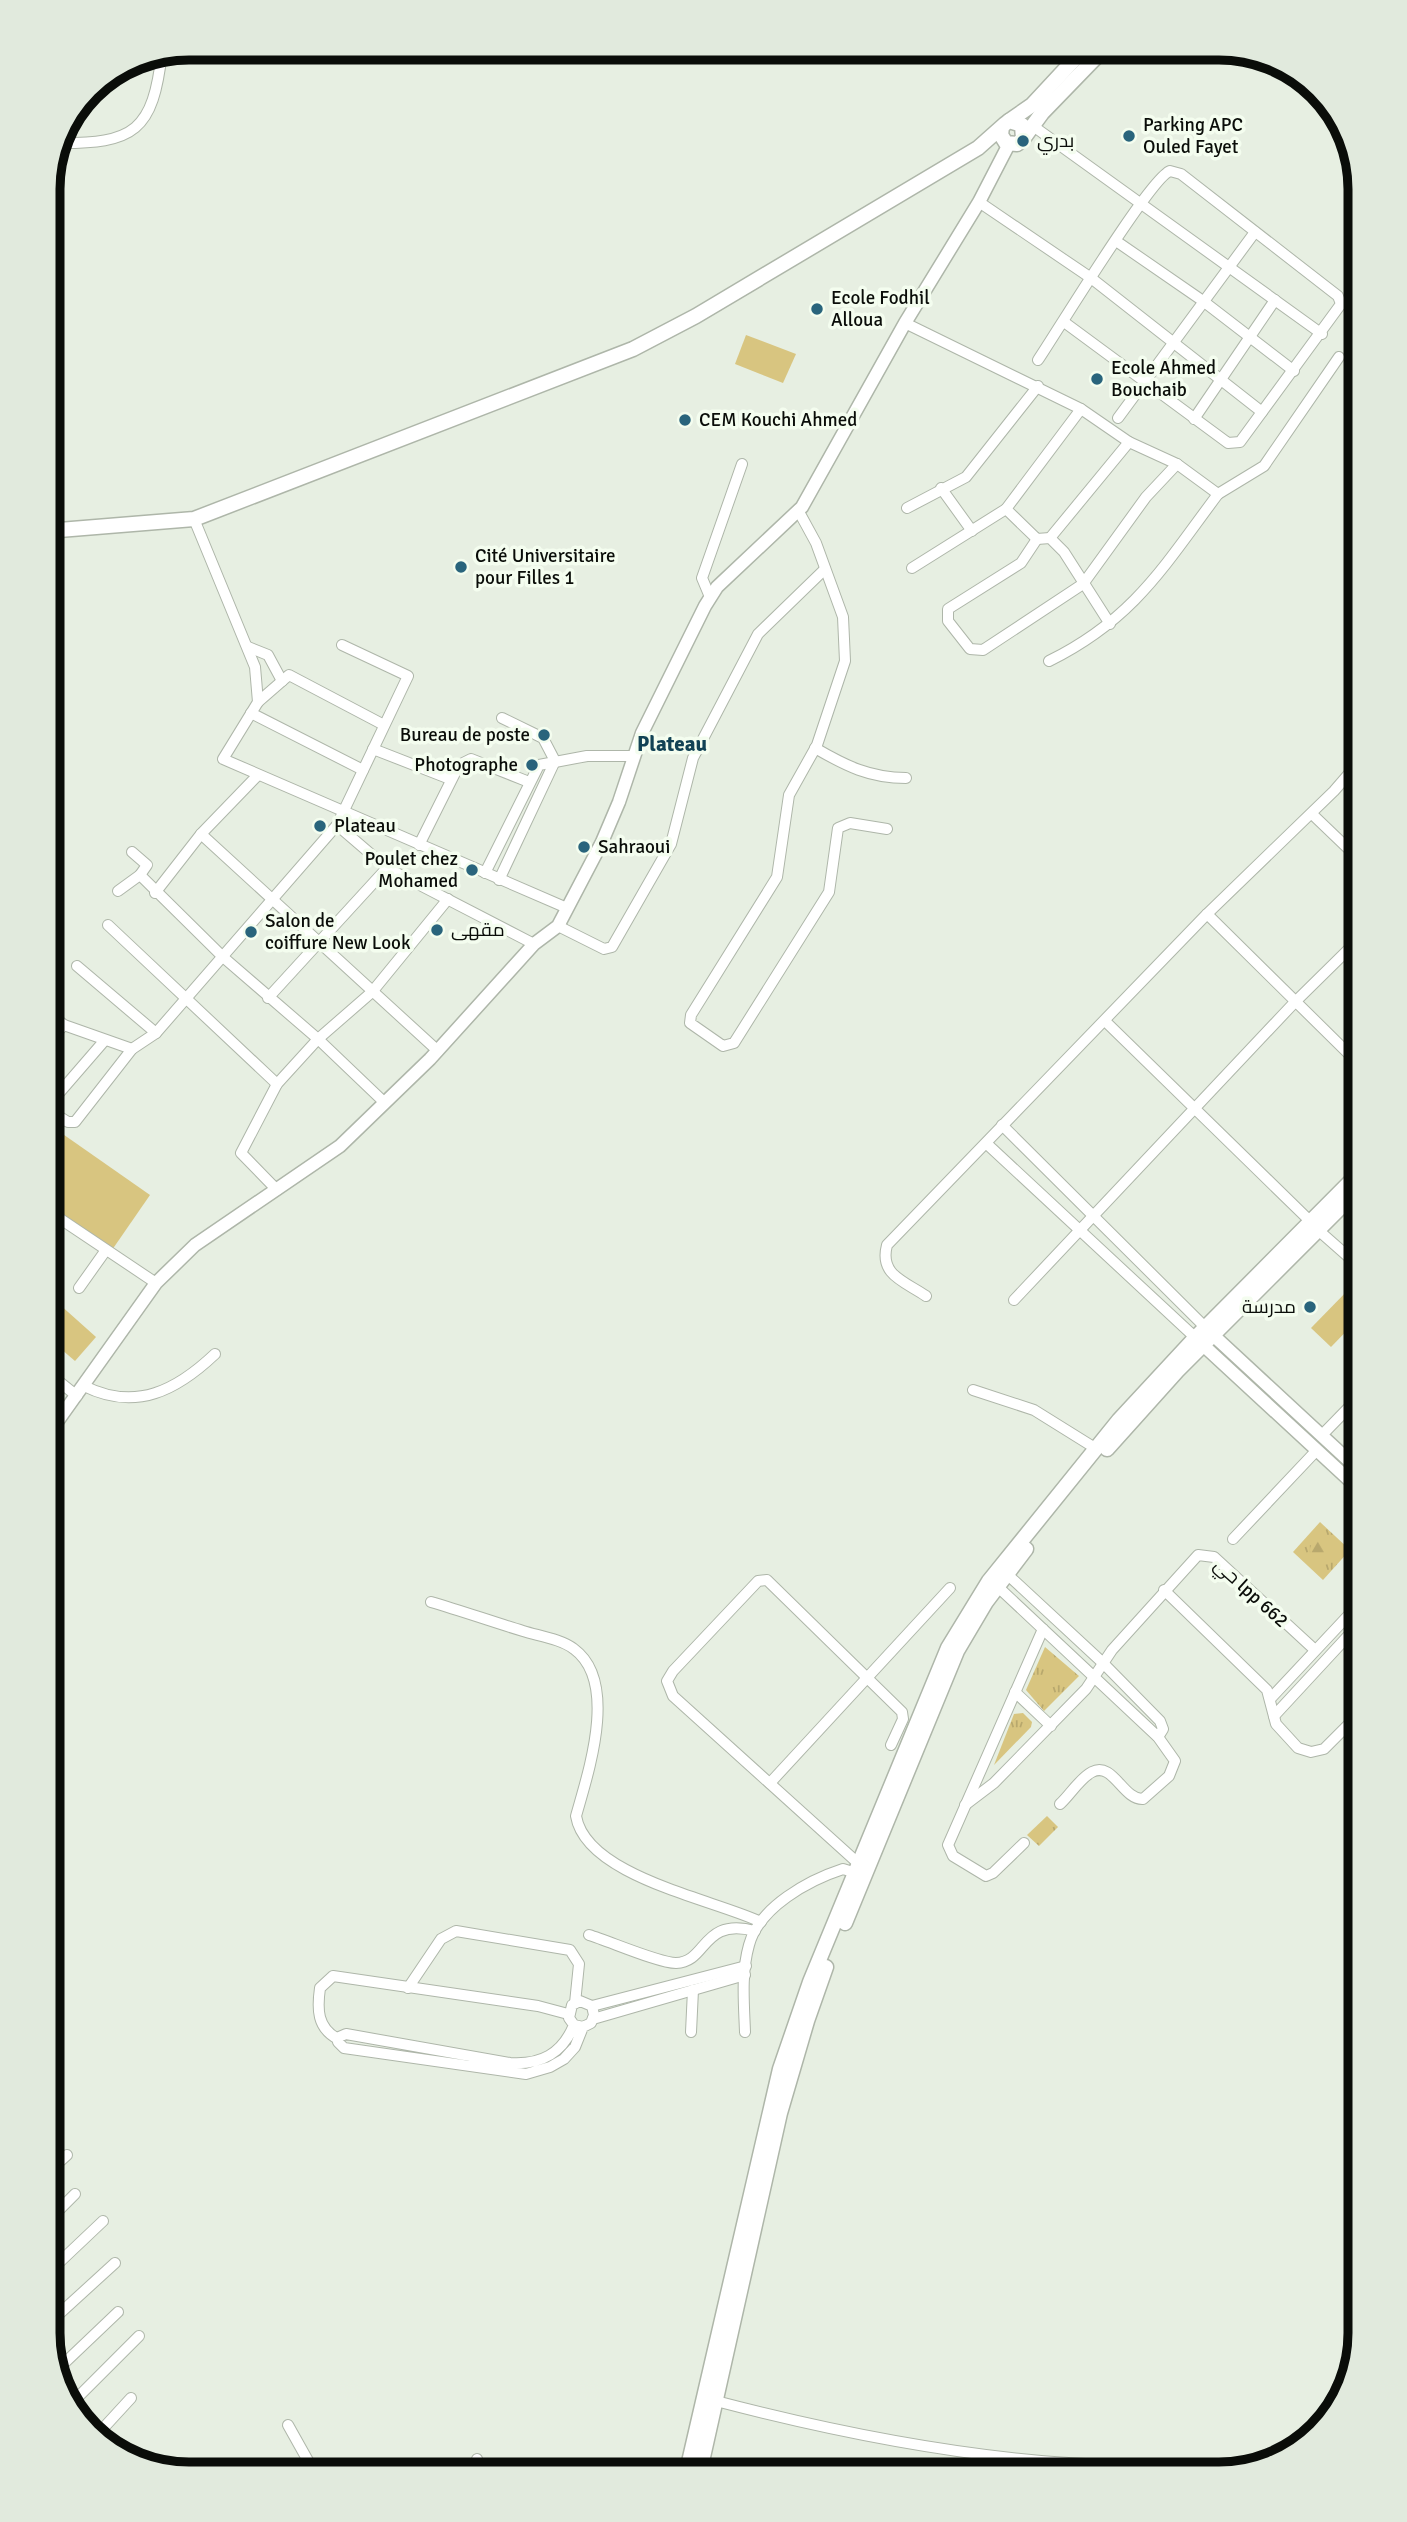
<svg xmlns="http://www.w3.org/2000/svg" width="1407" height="2522" font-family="Signika,Cairo,sans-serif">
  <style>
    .grass { fill: url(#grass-tufts) }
    .forest { fill: url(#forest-firs) }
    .pitch { fill: #d8c580 }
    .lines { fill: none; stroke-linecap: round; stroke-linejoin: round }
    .minor-casing { stroke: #aeb6a9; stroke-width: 12 }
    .tertiary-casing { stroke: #aeb6a9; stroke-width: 15 }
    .secondary-casing { stroke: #aeb6a9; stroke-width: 17 }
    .minor { stroke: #fff; stroke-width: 10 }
    .tertiary { stroke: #fff; stroke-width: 12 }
    .secondary { stroke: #fff; stroke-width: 14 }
    .poi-dot { fill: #29647c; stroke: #f4fdef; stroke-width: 2.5 }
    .labels { text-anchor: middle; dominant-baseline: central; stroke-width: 7; stroke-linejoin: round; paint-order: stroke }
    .poi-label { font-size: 19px; fill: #0a0d09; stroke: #f4fdef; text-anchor: start }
    .street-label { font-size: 19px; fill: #0a0d09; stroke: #f4fdef }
    .neighbourhood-label { font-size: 21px; font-weight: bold; fill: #124255; stroke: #f4fdef }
    .rim { fill: none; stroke: #0a0d09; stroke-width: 9 }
  </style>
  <defs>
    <pattern id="grass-tufts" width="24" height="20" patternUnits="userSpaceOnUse" patternTransform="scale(1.75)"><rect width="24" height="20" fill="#d8c580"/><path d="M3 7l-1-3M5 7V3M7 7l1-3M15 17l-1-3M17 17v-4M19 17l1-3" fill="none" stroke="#b8a86d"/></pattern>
    <pattern id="forest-firs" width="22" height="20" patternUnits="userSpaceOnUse" patternTransform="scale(1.75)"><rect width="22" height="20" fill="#d8c580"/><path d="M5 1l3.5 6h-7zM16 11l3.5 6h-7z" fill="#b8a86d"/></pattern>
  </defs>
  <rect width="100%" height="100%" fill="#e7efe2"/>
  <g class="grass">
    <polygon points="1320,1522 1350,1550 1323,1580 1293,1552"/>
    <polygon points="1045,1647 1079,1676 1044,1711 1026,1690"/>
    <polygon points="1023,1713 1032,1722 1031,1727 994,1765 1014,1714"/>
    <polygon points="1047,1816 1058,1827 1039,1846 1027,1835"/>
  </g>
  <circle class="forest" cx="1321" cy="1550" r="11"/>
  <g class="pitch">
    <polygon points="746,335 796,354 783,383 735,364"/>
    <polygon points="47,1123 150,1195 112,1250 47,1203"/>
    <polygon points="1352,1286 1360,1293 1360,1317 1331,1347 1311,1328"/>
    <polygon points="49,1295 96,1337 75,1361 47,1337"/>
  </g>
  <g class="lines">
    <g class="minor-casing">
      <g id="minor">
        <polyline points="1033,126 1322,334"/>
        <path d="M 56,143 C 135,144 153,131 162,52"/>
        <polyline points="979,202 1091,278 1262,412"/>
        <polyline points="1116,241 1203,301 1294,371"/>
        <polyline points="905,323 1081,409 1129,442 1177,464 1218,494 1264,466 1339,357"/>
        <path d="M 1038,360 C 1057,332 1150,178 1170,171 L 1181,174 L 1338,296 L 1341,304 L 1240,442 L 1228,443 L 1064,322"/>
        <polyline points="1118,418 1255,232"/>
        <polyline points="1194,419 1275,300"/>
        <polyline points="941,488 972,531"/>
        <polyline points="907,508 966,477 1038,386"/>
        <polyline points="1006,509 1037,539 1050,538 1064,552 1110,624"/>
        <polyline points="798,510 816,543 843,617 845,661 817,745 789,795 777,877 691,1015 690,1023 723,1046 734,1043 829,892 838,828 850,823 887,829"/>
        <polyline points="194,519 255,667 258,702 223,759 567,908"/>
        <polyline points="1050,538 1129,442"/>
        <polyline points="1037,539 1021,563 948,609 948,621 970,649 983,650 1083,584 1146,497 1177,464"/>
        <polyline points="912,568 1006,509 1081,409"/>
        <polyline points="710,597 702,578 742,464"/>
        <polyline points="248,647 268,655 282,681"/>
        <path d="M 1049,661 C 1134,619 1164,566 1218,494"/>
        <polyline points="258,702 289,675 384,725"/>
        <polyline points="251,713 363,770"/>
        <path d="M 815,748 C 846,766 870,778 906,778"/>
        <polyline points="373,749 450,779"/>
        <polyline points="1312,814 1360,860"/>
        <polyline points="337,825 387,868 534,944"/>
        <polyline points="201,834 438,1051"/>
        <polyline points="419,845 459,765 471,759 529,782"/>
        <polyline points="485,873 539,765 587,756 633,756"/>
        <polyline points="140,875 223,957 318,1039 385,1103"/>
        <polyline points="499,880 555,761 543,738 502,718"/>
        <polyline points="118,891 140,875 147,865 132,852"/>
        <polyline points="155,893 201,834 258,775"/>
        <polyline points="1207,914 1360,1065"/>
        <polyline points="108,925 277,1084"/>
        <polyline points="558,926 604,949 612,947 671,844 693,758 758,634 825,569"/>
        <polyline points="77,966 156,1033"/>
        <polyline points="268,998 387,868"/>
        <polyline points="47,1011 64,1025 132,1049"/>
        <polyline points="1105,1021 1311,1222"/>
        <polyline points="47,1043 64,1025"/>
        <polyline points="47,1107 105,1040"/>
        <polyline points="47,1109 68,1122 75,1122 132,1049 156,1033 337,825 408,676 342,645"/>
        <polyline points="1002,1125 1208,1330"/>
        <polyline points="987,1144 1199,1341"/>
        <polyline points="277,1190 241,1153 277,1084 318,1039 372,992 448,899"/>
        <polyline points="47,1210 156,1283"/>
        <polyline points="1318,1230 1360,1267"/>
        <polyline points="79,1288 106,1250"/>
        <path d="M 926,1296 C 904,1281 879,1275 887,1245 L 1207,914 L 1334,791 L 1360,761"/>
        <polyline points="1014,1300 1294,1003 1360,938"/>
        <polyline points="47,1372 77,1396"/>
        <path d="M 84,1386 C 136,1412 177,1390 215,1354"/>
        <polyline points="973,1390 1034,1410 1095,1448"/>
        <polyline points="1322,1435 1360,1396"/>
        <polyline points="1233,1539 1317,1450"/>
        <polyline points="1007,1574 1103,1663 1160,1721 1163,1729 1158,1737"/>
        <path d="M 997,1586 L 1158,1737 L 1175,1761 L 1169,1776 L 1143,1799 C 1123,1800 1113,1761 1092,1772 C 1080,1778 1070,1795 1060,1804"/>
        <polyline points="1164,1590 1267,1690 1276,1724 1298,1748 1311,1752 1324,1749 1360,1713"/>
        <path d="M 431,1602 C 462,1611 493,1622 523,1631 C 539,1636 561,1639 574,1649 C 619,1682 588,1773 576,1816 C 586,1876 712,1899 761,1922"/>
        <polyline points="1015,1692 1051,1726"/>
        <polyline points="1271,1698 1360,1603"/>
        <polyline points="1274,1716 1360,1623"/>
        <polyline points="770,1783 950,1588"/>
        <polyline points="965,1805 994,1783 1086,1689 1112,1650 1198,1555 1214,1557 1315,1650"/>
        <polyline points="1024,1843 993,1873 986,1876 953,1856 948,1845 1043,1629"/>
        <polyline points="859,1864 673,1696 667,1681 673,1671 758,1581 767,1580 902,1712 903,1719 891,1745"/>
        <path d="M 589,1935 C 609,1941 659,1963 676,1963 C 708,1962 701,1917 755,1931"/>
        <polyline points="408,1988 441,1939 456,1931 570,1950 579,1964 575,2003"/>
        <polyline points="592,2006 746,1966"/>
        <polyline points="593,2019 745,1975"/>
        <path d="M 574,2025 C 562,2054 541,2065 510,2063 L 346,2034 L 339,2037 L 338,2042 L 344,2048 L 526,2074 L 550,2067 L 564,2059 L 575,2047 L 583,2027 L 591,2023 L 594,2015 L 592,2006 L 580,2001 L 572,2005 L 569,2018 L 574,2025 L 583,2027"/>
        <polyline points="691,2032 693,1990"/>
        <path d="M 745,2032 C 744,2004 741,1973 749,1945 C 759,1907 809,1880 843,1869 L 856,1873"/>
        <path d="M 338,2039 C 317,2028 317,2009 320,1988 L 333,1976 L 538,2006 L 568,2014"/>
        <polyline points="47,2126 52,2121"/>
        <polyline points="47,2173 67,2155"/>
        <polyline points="47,2222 75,2194"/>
        <polyline points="47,2274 103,2221"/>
        <polyline points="47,2325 115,2263"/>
        <polyline points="55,2372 118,2312"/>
        <path d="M 716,2401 C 823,2429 931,2451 1041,2461 C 1097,2466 1154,2466 1211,2469 L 1228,2473"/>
        <polyline points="71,2404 139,2336"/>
        <polyline points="288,2425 316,2475"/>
        <polyline points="97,2435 131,2398"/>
        <polyline points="477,2459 481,2475"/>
      </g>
    </g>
    <g class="tertiary-casing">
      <g id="tertiary">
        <polyline points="1213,1335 1360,1471"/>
        <polyline points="1203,1345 1360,1490"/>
        <polyline points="47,1436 156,1283 195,1245 340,1146 430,1059 534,944 558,926 602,842 619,802 642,733 705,606 717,587 802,507 905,323 979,202 1009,144"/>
      </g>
    </g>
    <g class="secondary-casing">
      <g id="secondary">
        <polyline points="1009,121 1032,105 1085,48"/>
        <polyline points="1023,139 1042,113 1105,48"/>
        <polyline points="47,531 194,519 633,349 696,316 978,148 1005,124 1009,121 1022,125 1023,139 1017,144 1006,143 1001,135 1002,127"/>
        <polyline points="1107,1449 1177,1371 1360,1188"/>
        <polyline points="845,1923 957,1651 986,1602 1026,1549"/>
        <polyline points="686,2475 780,2069 810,1982 948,1648 989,1581 1119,1420 1195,1338 1360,1172"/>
        <polyline points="699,2475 780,2113 807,2021 826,1967"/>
      </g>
    </g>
    <use href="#minor" class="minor"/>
    <use href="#tertiary" class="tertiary"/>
    <use href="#secondary" class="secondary"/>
  </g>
  <g class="poi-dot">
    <circle cx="1129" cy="136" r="7"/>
    <circle cx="1023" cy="141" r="7"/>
    <circle cx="817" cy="309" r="7"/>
    <circle cx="1097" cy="379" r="7"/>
    <circle cx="685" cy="420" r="7"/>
    <circle cx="461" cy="567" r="7"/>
    <circle cx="544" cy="735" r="7"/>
    <circle cx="532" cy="765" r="7"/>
    <circle cx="320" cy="826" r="7"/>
    <circle cx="584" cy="847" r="7"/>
    <circle cx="472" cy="870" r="7"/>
    <circle cx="437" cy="930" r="7"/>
    <circle cx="251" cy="932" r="7"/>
    <circle cx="1310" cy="1307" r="7"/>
  </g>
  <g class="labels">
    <g class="poi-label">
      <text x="1143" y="125">Parking APC<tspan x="1143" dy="22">Ouled Fayet</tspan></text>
      <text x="1037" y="141">بدري</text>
      <text x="831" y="298">Ecole Fodhil<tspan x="831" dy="22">Alloua</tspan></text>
      <text x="1111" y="368">Ecole Ahmed<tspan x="1111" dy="22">Bouchaib</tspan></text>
      <text x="699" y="420">CEM Kouchi Ahmed</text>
      <text x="475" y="556">Cité Universitaire<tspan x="475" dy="22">pour Filles 1</tspan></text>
      <text x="530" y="735" text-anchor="end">Bureau de poste</text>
      <text x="518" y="765" text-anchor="end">Photographe</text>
      <text x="334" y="826">Plateau</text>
      <text x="598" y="847">Sahraoui</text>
      <text x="458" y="859" text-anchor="end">Poulet chez<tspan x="458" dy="22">Mohamed</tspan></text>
      <text x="265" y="921">Salon de<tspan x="265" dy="22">coiffure New Look</tspan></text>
      <text x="451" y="930">مقهى</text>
      <text x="1296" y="1307" text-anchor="end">مدرسة</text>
    </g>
    <g class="street-label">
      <text transform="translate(1251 1593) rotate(42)">حي lpp 662</text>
    </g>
    <g class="neighbourhood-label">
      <text x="672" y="744">Plateau</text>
    </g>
  </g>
  <path d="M0 0H1407V2522H0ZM189 60H1219A129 129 0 0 1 1348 189V2333A129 129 0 0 1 1219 2462H189A129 129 0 0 1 60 2333V189A129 129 0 0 1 189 60Z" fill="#e1eadd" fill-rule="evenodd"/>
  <path class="rim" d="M189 60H1219A129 129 0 0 1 1348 189V2333A129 129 0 0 1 1219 2462H189A129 129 0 0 1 60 2333V189A129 129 0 0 1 189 60Z"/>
</svg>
